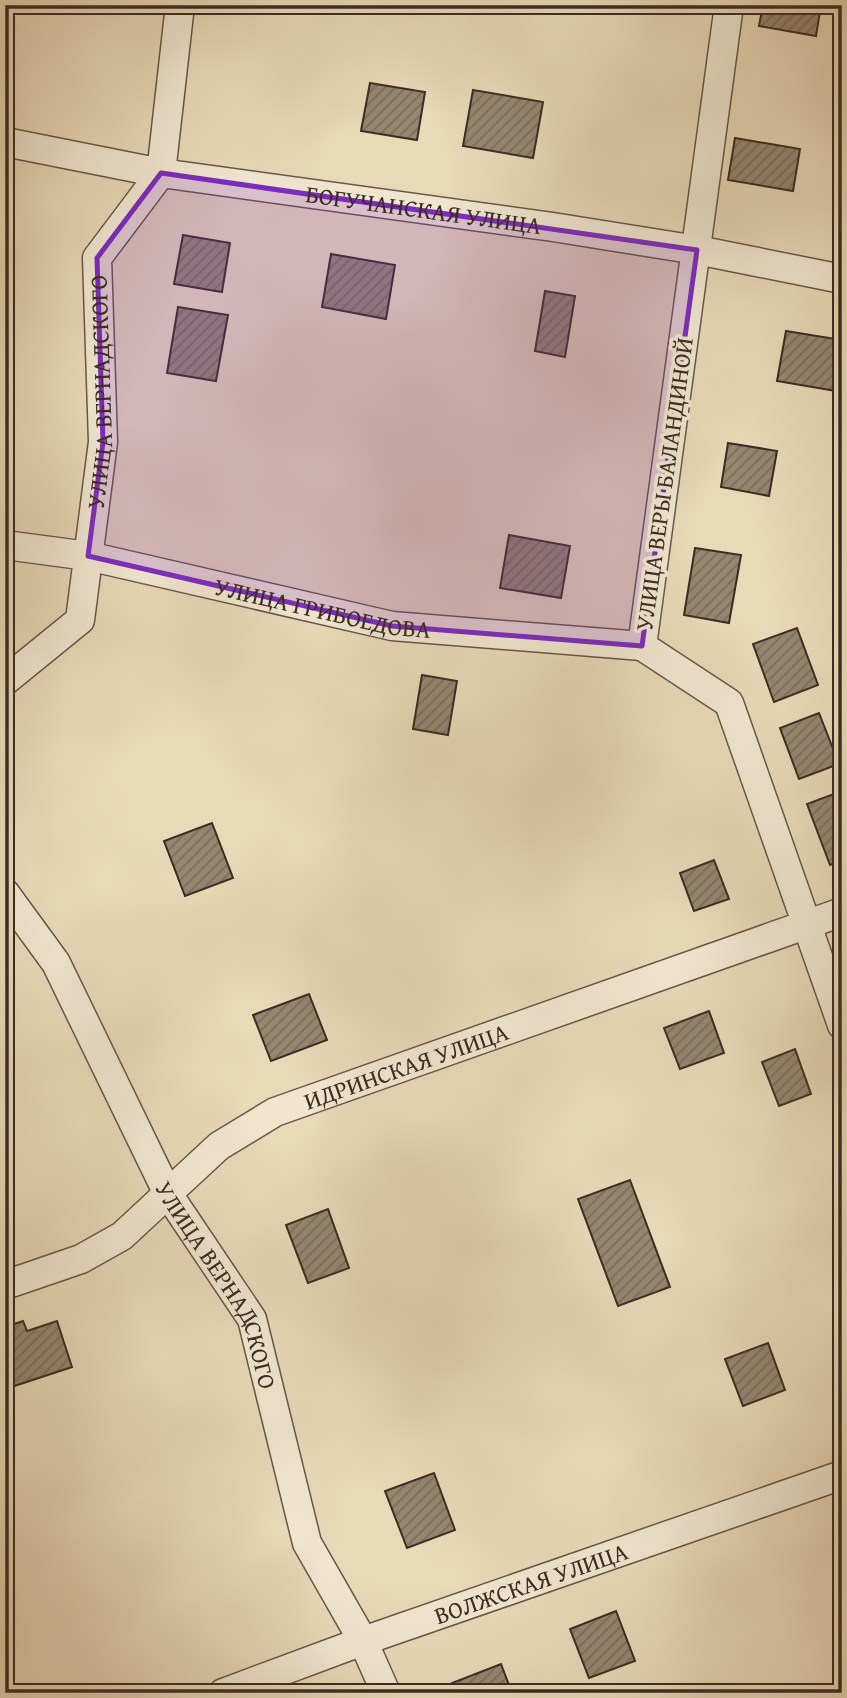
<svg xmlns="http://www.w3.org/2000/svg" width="847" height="1698" font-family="'Gentium Book Plus',serif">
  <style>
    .building { fill: url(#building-hatch); stroke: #3b2c24; stroke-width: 2 }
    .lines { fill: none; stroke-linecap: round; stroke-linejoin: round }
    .minor-casing { stroke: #665749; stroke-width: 31 }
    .minor { stroke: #f0e6d0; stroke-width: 28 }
    .marked { fill: #7b2cbf; fill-opacity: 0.2; stroke: #7b2cbf; stroke-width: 5; stroke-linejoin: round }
    .labels { text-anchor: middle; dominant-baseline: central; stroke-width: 7; stroke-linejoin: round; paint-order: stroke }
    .street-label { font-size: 24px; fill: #3b2c24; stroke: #f0e6d0 }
  </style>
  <defs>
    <pattern id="building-hatch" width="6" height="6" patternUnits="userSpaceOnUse" patternTransform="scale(1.75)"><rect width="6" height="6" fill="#958670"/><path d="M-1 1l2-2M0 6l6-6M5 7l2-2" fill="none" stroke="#7b6e5c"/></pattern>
  </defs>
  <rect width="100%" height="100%" fill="#e8d9b7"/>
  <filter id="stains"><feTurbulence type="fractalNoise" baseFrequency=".00286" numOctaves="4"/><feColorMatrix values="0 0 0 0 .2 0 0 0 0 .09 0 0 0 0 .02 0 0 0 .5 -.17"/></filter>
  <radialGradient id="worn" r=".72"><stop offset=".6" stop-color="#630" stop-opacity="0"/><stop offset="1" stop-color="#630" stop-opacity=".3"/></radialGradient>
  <g class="building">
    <polygon points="763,5 821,5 816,36 759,26"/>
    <polygon points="370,83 425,92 417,140 361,131"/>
    <polygon points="473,90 543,102 533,158 463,146"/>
    <polygon points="735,138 800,149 793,191 728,180"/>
    <polygon points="183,235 230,243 222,292 174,284"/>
    <polygon points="331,254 395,265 386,319 322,307"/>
    <polygon points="545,291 575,296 565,357 535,351"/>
    <polygon points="178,307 228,315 216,381 167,373"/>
    <polygon points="786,331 842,340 842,392 777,381"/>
    <polygon points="728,443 777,451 769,496 721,487"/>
    <polygon points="509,535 570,546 561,598 500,588"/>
    <polygon points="695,548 741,555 729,623 684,615"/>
    <polygon points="797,628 818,685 774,702 753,644"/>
    <polygon points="422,675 457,681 448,735 413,729"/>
    <polygon points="819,713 839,764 799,779 780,728"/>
    <polygon points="842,791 842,860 830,865 807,804"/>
    <polygon points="212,823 233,878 185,896 164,841"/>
    <polygon points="714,860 729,899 694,911 680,873"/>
    <polygon points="309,994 327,1040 271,1061 253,1015"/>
    <polygon points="709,1011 724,1053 680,1069 664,1028"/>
    <polygon points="795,1049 811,1094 779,1106 762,1062"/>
    <polygon points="630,1180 670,1287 618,1306 578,1199"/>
    <polygon points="5,1205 14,1233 5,1236"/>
    <polygon points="328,1209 349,1268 308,1283 286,1225"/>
    <polygon points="23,1321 27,1331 57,1321 72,1367 5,1389 5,1327"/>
    <polygon points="768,1343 785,1390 743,1406 725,1359"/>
    <polygon points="434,1473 455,1530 407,1548 385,1491"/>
    <polygon points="616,1611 635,1661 589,1678 570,1629"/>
    <polygon points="501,1664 512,1693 456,1693 452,1683"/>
  </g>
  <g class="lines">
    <g class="minor-casing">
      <g id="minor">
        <polyline points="729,5 642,646 729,703 842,1025"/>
        <path id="s1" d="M 5,142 L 161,173 L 553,227 L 697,250 L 842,279"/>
        <path id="s2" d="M 5,545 L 88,556 L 392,626 L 642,646"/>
        <path id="s3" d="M 5,681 L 80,620 L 103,442 L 97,258 L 161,173 L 180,5"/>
        <path id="s4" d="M 5,893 L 56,963 L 168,1194 L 252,1319 L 307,1543 L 363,1641 L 386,1693"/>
        <path id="s5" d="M 5,1285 L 81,1259 L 122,1236 L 219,1146 L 275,1112 L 842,912"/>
        <path id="s6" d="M 223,1693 L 363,1641 L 842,1475"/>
      </g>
    </g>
    <use href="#minor" class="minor"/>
  </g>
  <path class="marked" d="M 161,173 L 697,250 L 642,646 L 392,626 L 88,556 L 103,442 L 97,258 Z"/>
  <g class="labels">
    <g class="street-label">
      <text stroke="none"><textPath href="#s1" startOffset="424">БОГУЧАНСКАЯ УЛИЦА</textPath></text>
      <text stroke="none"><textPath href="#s3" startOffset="326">УЛИЦА ВЕРНАДСКОГО</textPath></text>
      <text transform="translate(664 484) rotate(-82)">УЛИЦА ВЕРЫ БАЛАНДИНОЙ</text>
      <text stroke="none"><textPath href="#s2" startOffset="324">УЛИЦА ГРИБОЕДОВА</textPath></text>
      <text stroke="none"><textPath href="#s5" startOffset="464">ИДРИНСКАЯ УЛИЦА</textPath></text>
      <text stroke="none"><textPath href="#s4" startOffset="448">УЛИЦА ВЕРНАДСКОГО</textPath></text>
      <text stroke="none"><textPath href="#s6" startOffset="327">ВОЛЖСКАЯ УЛИЦА</textPath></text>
    </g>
  </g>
  <rect width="847" height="1698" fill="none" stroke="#e8d9b7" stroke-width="28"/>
  <rect x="7" y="7" width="833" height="1684" fill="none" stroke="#3b2c24" stroke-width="3.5"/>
  <rect x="14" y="14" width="819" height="1670" fill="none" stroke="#3b2c24" stroke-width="2"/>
  <rect width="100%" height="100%" filter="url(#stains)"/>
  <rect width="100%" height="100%" fill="url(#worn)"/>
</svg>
